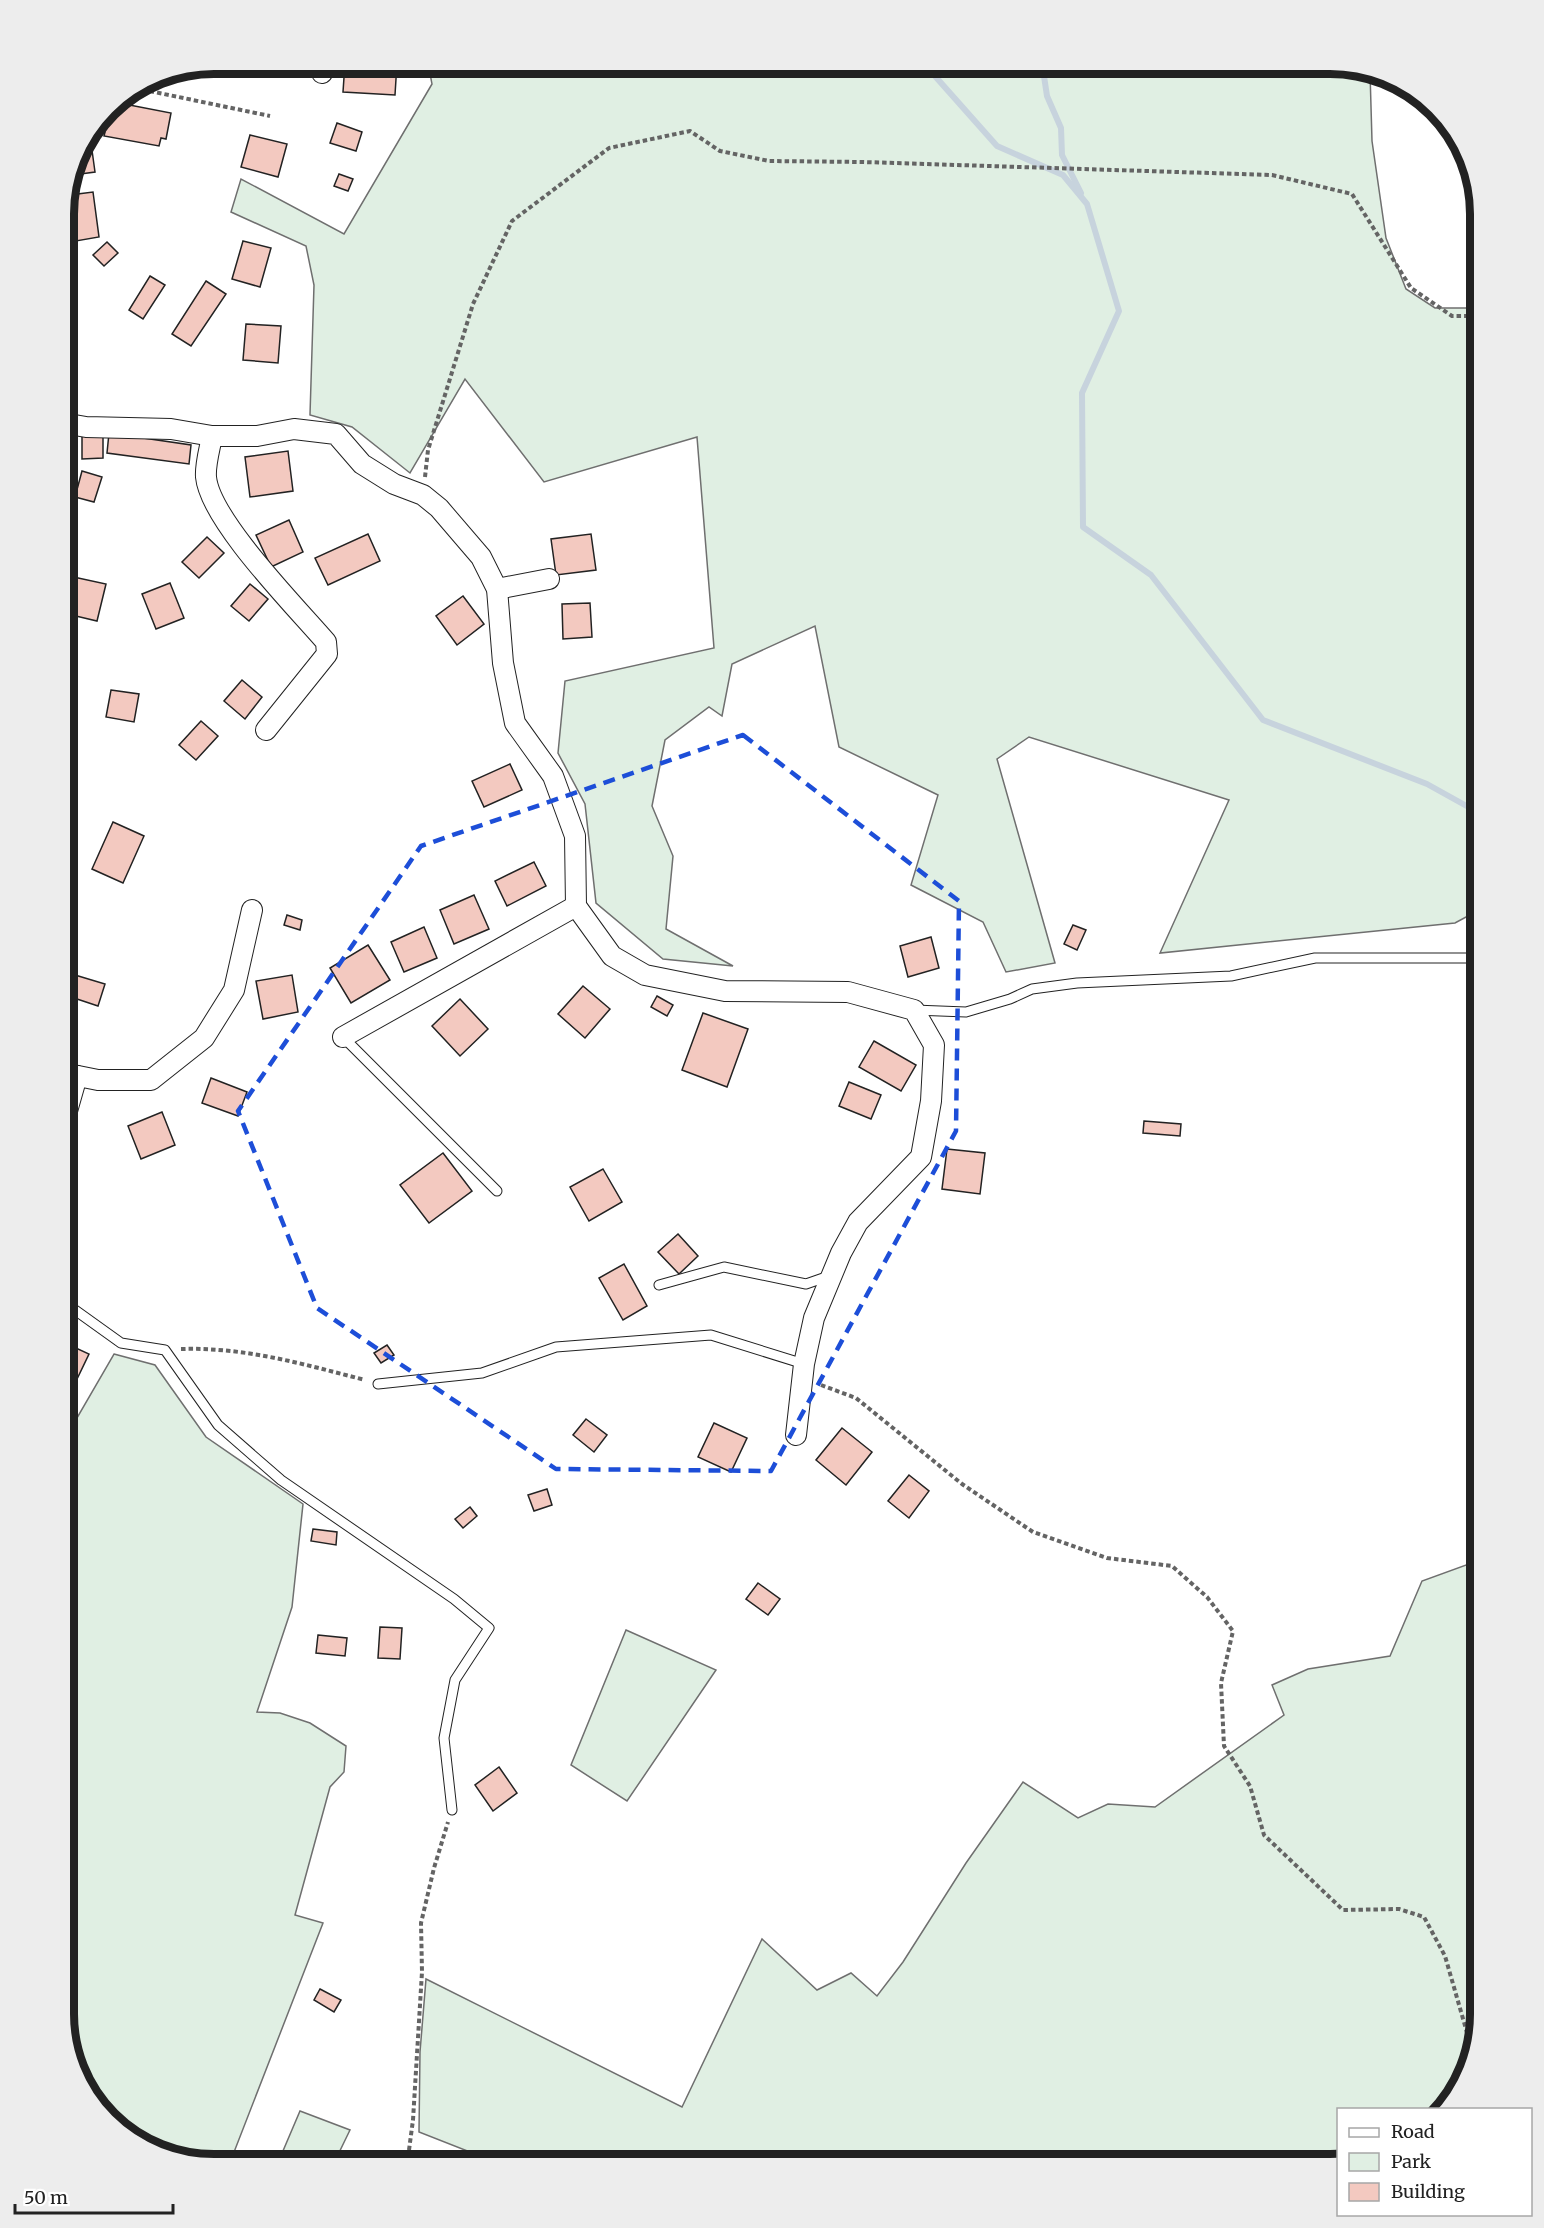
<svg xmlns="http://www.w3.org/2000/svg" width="1544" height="2228" font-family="Merriweather,serif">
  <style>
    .green { fill: #e0efe3; stroke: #6f6f6f; stroke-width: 1.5 }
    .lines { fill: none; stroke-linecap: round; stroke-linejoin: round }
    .stream { stroke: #c7d3dd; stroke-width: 6 }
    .building { fill: #f3c9c0; stroke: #222; stroke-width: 1.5 }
    .service-casing { stroke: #222; stroke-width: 11 }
    .minor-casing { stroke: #222; stroke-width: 22 }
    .path { stroke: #646464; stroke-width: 4; stroke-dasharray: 4.5 3; stroke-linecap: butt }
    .service { stroke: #fff; stroke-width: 9 }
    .minor { stroke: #fff; stroke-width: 20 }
    .marked { fill: none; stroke: #1d4ed8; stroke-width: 4.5; stroke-dasharray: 12 8; stroke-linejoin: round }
    .rim { fill: none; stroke: #222; stroke-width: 8 }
  </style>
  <rect width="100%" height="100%" fill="#fff"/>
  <g class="green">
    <polygon points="428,63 1340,63 1370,72 1372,141 1386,238 1406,289 1435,308 1481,308 1481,909 1455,923 1160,953 1229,800 1029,737 997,759 1055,963 1006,972 983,922 911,885 938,795 839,747 815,626 732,664 722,716 709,707 665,740 652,806 673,856 666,929 733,966 663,959 596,903 585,804 558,753 565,681 714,648 697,437 544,482 465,379 410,473 352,427 310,415 314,285 306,246 231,212 241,179 344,234 432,84"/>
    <polygon points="114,1354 155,1365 206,1437 303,1504 292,1607 257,1712 280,1713 310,1723 346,1746 344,1772 330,1787 295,1915 323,1923 229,2165 204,2165 130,2140 83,2090 63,2015 63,1442"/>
    <polygon points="1466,1565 1481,1575 1481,2015 1461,2090 1441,2109 1338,2110 1338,2163 1331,2165 503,2165 419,2132 420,2052 426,1979 682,2107 762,1939 817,1990 851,1973 877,1996 903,1962 966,1863 1023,1782 1078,1818 1108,1804 1155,1807 1284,1715 1272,1685 1308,1669 1390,1656 1422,1581"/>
    <polygon points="626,1630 716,1670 627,1801 571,1765"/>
    <polygon points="300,2111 350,2130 333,2165 277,2165"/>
  </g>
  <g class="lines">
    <g class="stream">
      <polyline points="917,63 934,75 997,146 1063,175 1087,204 1119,311 1082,393 1083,527 1151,575 1263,720 1427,784 1481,814"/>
      <polyline points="1042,63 1047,96 1061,128 1062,155 1081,193"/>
    </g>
  </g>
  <g class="building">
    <polygon points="216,63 274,63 274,70 217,76"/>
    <polygon points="345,63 397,63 395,95 343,92"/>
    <polygon points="114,102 171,113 166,139 161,138 159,146 104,136 105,132 92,130 107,107"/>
    <polygon points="337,123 362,132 356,151 330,143"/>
    <polygon points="250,135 287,144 278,177 241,167"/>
    <polygon points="91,143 95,172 73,175 72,167 75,155 82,145"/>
    <polygon points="339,174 353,179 348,191 334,186"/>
    <polygon points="93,192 99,237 76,241 70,195"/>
    <polygon points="243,241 271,248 260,287 232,279"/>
    <polygon points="107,242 118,253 104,266 93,255"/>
    <polygon points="150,276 165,285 143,319 129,310"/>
    <polygon points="206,281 226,294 191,346 172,334"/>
    <polygon points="246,324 281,326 278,363 243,360"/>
    <polygon points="109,433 191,445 189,464 107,453"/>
    <polygon points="63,435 73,436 70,456 63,455"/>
    <polygon points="82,436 103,436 103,458 82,459"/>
    <polygon points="288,451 293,491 250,497 245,457"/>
    <polygon points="82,471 102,477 94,502 75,497"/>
    <polygon points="63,505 75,510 69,527 63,525"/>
    <polygon points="289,520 303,552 271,567 256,535"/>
    <polygon points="368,534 380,561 328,585 315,558"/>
    <polygon points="591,534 596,570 556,575 551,539"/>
    <polygon points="207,537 224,553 199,578 182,562"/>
    <polygon points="69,576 106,584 97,621 63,613 63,602"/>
    <polygon points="170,583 184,618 156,629 142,594"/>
    <polygon points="250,584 268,599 249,621 231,606"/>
    <polygon points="463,596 484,624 457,645 436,616"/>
    <polygon points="590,603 592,637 563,639 562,604"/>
    <polygon points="242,680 262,697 245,719 224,701"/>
    <polygon points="111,690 139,694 134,722 106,717"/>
    <polygon points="201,721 218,736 196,760 179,745"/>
    <polygon points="510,764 522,790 484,807 472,781"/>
    <polygon points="113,822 144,836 123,883 92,869"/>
    <polygon points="534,862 546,886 507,906 495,881"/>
    <polygon points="474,895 489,929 454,944 440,910"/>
    <polygon points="287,915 302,920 300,930 284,925"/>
    <polygon points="1073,925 1086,930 1077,950 1064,944"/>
    <polygon points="424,927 437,958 404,972 391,942"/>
    <polygon points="931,937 939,968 908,977 900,946"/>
    <polygon points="368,945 390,980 351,1003 330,968"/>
    <polygon points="75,975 105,984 98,1006 68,996"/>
    <polygon points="292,975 298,1012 263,1019 256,981"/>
    <polygon points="583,986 610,1009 585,1038 558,1014"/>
    <polygon points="657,996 673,1005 667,1016 651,1007"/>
    <polygon points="460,999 488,1029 460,1056 432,1026"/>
    <polygon points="703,1013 748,1029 727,1087 682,1070"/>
    <polygon points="874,1041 916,1065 901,1091 859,1067"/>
    <polygon points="211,1078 247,1092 238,1116 202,1103"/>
    <polygon points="849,1082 881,1095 871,1119 839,1106"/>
    <polygon points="162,1112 175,1145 141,1159 128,1126"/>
    <polygon points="1144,1121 1181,1124 1180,1136 1143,1133"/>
    <polygon points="947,1149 985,1153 980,1194 942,1189"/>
    <polygon points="443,1153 472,1191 429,1223 400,1185"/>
    <polygon points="603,1169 622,1202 589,1221 570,1187"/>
    <polygon points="678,1234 698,1256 679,1274 658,1252"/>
    <polygon points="624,1264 647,1306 623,1320 599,1278"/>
    <polygon points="63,1342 89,1354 65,1404 63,1403"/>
    <polygon points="387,1345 394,1355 381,1363 374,1353"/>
    <polygon points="586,1419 607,1435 594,1452 573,1435"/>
    <polygon points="714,1423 747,1438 731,1472 698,1457"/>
    <polygon points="842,1428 872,1452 846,1485 816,1460"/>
    <polygon points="909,1475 929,1491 909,1518 888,1501"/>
    <polygon points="547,1489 552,1505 534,1511 528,1495"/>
    <polygon points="470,1507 477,1516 463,1528 455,1519"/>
    <polygon points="313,1529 337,1532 336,1545 311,1541"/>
    <polygon points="758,1583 780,1599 768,1615 746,1599"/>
    <polygon points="380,1627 402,1628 400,1659 378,1658"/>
    <polygon points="318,1635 347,1638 345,1656 316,1653"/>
    <polygon points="499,1767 517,1793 493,1811 475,1785"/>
    <polygon points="320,1989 341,2000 334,2012 314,2000"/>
  </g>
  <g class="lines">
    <g class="service-casing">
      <g id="service">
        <polyline points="914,1010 966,1012 1010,999 1032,989 1077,983 1231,976 1315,958 1481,958"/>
        <polyline points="343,1037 497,1191"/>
        <polyline points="659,1285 724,1267 806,1284 829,1276"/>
        <polyline points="63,1299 68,1305 121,1343 165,1350 218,1425 281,1480 454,1599 489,1628 455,1680 444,1738 452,1810"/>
        <polyline points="378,1384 482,1373 556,1347 711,1335 804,1364"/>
      </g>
    </g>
    <g class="minor-casing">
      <g id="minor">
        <polyline points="321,63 322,73"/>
        <polyline points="63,423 86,427 171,429 212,436 257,436 294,429 336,434 362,464 394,484 423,495 439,508 481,557 497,589 503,663 515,723 553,776 575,836 576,906 612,956 645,975 725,991 848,992 914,1010 934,1045 931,1101 921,1157 858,1222 841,1253 814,1318 804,1364 796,1435"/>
        <path d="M 212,436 C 210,448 205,464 206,477 C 210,520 296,607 326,642 L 327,654 L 266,730"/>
        <polyline points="497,589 549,579"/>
        <polyline points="343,1037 576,906"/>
        <polyline points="63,1073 98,1080 151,1080 204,1038 234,990 252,910"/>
        <polyline points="63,1125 77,1076"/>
      </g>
    </g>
    <g class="path">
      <polyline points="135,88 270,116"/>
      <polyline points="425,477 428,450 473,304 512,221 609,148 690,131 720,151 769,161 863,162 1272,175 1352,194 1411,288 1452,316 1481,316"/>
      <path d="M 181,1349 C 245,1347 303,1364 365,1380"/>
      <polyline points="821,1385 856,1398 962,1484 1033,1532 1107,1558 1172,1566 1207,1597 1233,1631 1221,1683 1224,1746 1250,1786 1264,1835 1343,1910 1399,1909 1424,1917 1445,1956 1472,2050"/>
      <polyline points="407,2165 413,2120 422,1972 421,1923 434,1868 448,1822"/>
    </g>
    <use href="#service" class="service"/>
    <use href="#minor" class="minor"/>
  </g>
  <path class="marked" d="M 743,735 L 959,901 L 956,1131 L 771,1471 L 556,1469 L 317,1308 L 238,1111 L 421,846 Z"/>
  <path d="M0 0H1544V2228H0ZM214 74H1330A140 140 0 0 1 1470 214V2014A140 140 0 0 1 1330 2154H214A140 140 0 0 1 74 2014V214A140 140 0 0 1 214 74Z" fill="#ededed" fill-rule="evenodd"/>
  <path class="rim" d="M214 74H1330A140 140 0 0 1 1470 214V2014A140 140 0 0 1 1330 2154H214A140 140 0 0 1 74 2014V214A140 140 0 0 1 214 74Z"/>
  <rect x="1337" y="2108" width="195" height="108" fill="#ffffff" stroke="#a7a7a7" stroke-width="1.5"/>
  <rect x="1349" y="2128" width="30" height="9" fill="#ffffff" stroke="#a7a7a7" stroke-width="1.5"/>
  <text x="1391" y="2138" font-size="18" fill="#222222">Road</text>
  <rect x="1349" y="2153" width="30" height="18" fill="#e0efe3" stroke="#a7a7a7" stroke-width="1.5"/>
  <text x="1391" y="2168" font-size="18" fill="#222222">Park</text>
  <rect x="1349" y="2183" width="30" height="18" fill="#f3c9c0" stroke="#a7a7a7" stroke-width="1.5"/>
  <text x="1391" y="2198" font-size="18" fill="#222222">Building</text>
  <path d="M15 2204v9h158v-9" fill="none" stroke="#222222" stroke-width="3"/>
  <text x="24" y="2204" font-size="18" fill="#222222" stroke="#ffffff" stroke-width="4.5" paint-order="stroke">50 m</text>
</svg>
